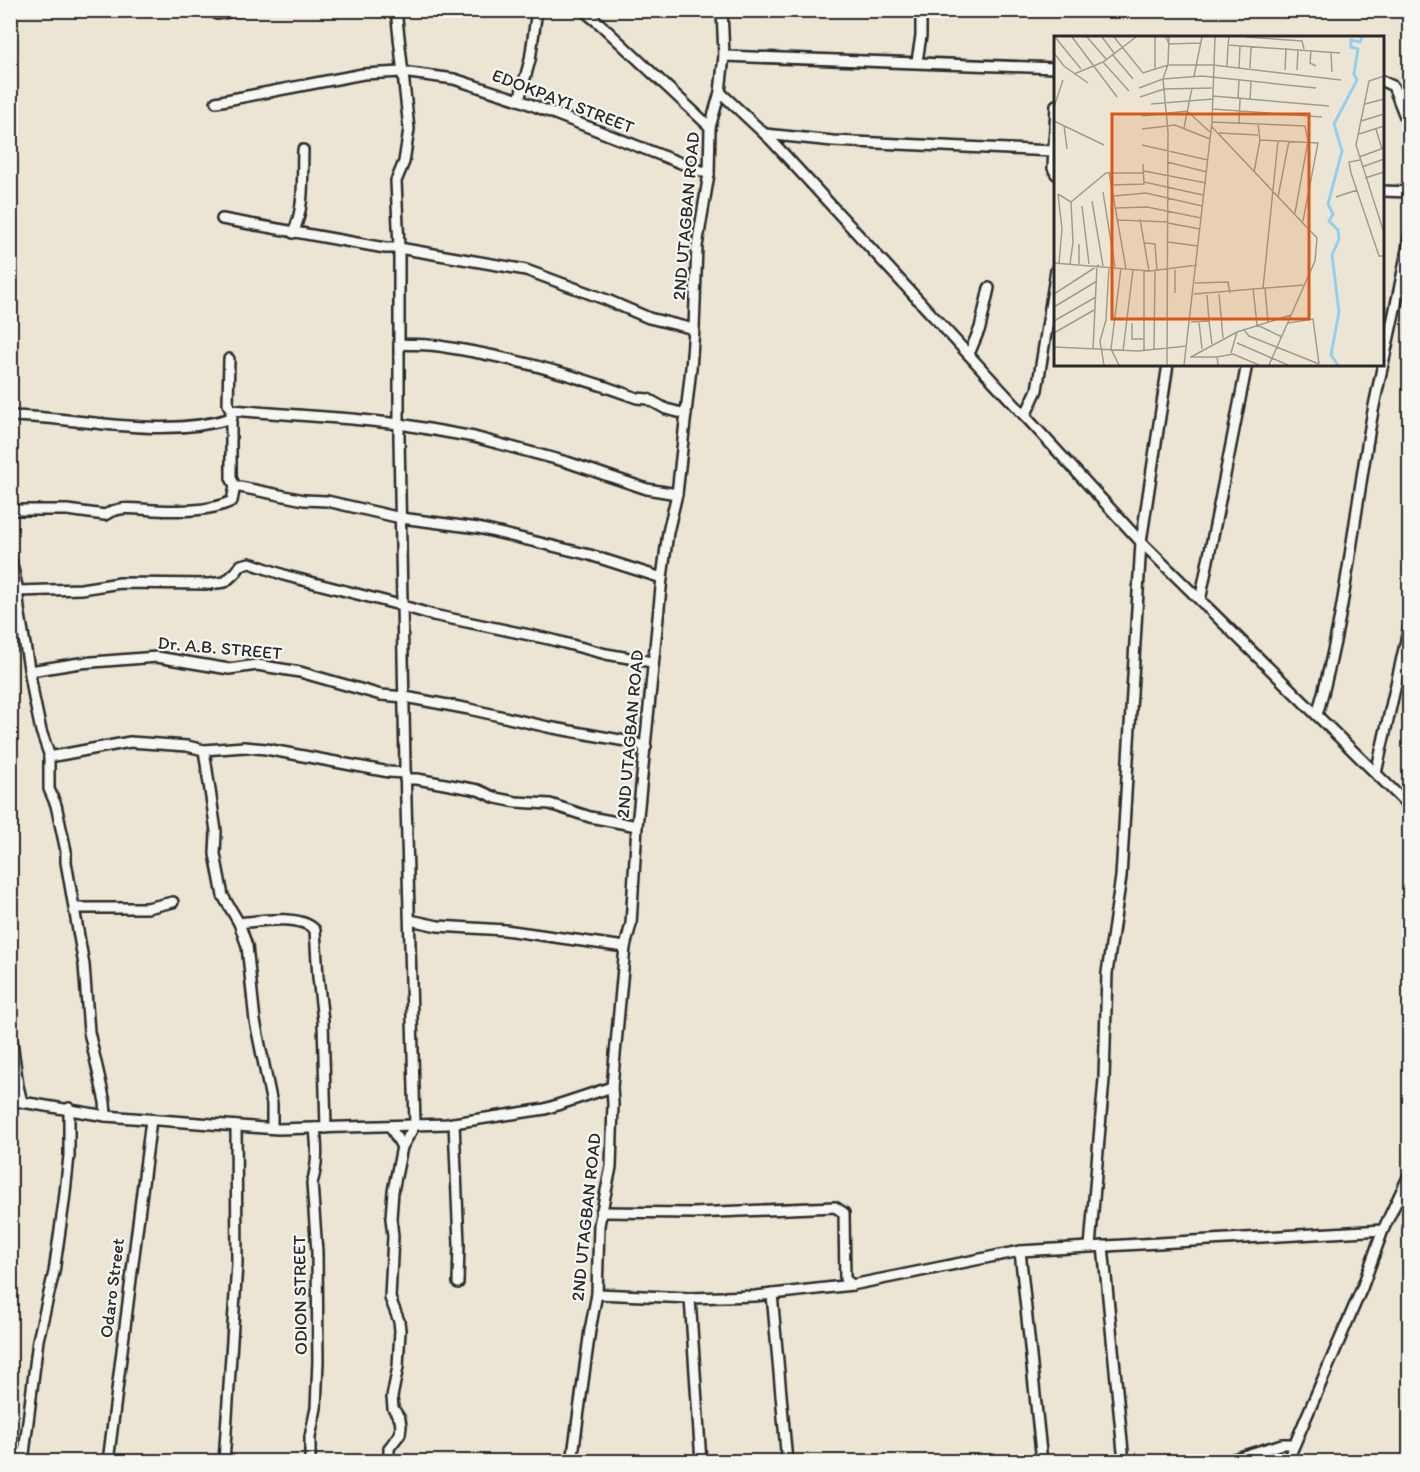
<svg xmlns="http://www.w3.org/2000/svg" width="1420" height="1472" font-family="Itim,sans-serif">
  <style>
    .lines { fill: none; stroke-linecap: round; stroke-linejoin: round }
    .minor-casing { stroke: #2b2b2b; stroke-width: 14 }
    .minor { stroke: #f6f6f2; stroke-width: 9 }
    .labels { text-anchor: middle; dominant-baseline: central; stroke-width: 4.5; stroke-linejoin: round; paint-order: stroke }
    .street-label { font-size: 18px; fill: #2b2b2b; stroke: #f6f6f2 }
    .inset-river { fill: none; stroke: #90d1f2; stroke-width: 3 }
    .inset-road { fill: none; stroke: #9f9b90; stroke-width: 1.5 }
    .view { fill: #df570e; fill-opacity: 0.15; stroke: #df570e; stroke-width: 3 }
    .inset-edge { fill: none; stroke: #2b2b2b; stroke-width: 3 }
  </style>
  <rect width="100%" height="100%" fill="#ece5d3"/>
  <filter id="ink" filterUnits="userSpaceOnUse"><feTurbulence type="fractalNoise" baseFrequency=".0167" numOctaves="2"/><feDisplacementMap in="SourceGraphic" scale="12" xChannelSelector="R" yChannelSelector="G"/><feConvolveMatrix kernelMatrix="1 2 1 2 8 2 1 2 1" color-interpolation-filters="sRGB"/></filter>
  <g filter="url(#ink)">
    <g class="lines">
      <g class="minor-casing">
        <g id="minor">
          <polyline points="396,10 409,129 404,162 396,181 399,248 399,438 405,766 415,1125"/>
          <polyline points="583,10 600,24 710,127"/>
          <polyline points="217,14 239,10"/>
          <polyline points="724,56 1056,68"/>
          <polyline points="917,61 921,36 921,10"/>
          <polyline points="1382,81 1393,86 1410,129"/>
          <polyline points="720,92 771,140 1141,542 1410,807"/>
          <polyline points="519,100 530,60 537,10"/>
          <polyline points="216,102 363,74 402,72 454,79 519,100 709,174"/>
          <polyline points="1056,105 1053,168 1056,174"/>
          <polyline points="765,134 833,141 1054,151"/>
          <polyline points="1382,191 1410,192"/>
          <polyline points="222,219 385,248 399,248 526,270 607,300 649,318 694,329"/>
          <path d="M 293,233 C 305,208 302,177 303,150"/>
          <path d="M 399,344 C 414,345 430,344 445,347 C 511,357 575,375 637,398 L 648,399 L 666,409 L 686,414"/>
          <polyline points="969,354 980,328 989,288"/>
          <polyline points="231,410 352,419 400,424 474,437 567,462 647,489 677,494"/>
          <path d="M 10,416 C 83,417 161,440 232,418"/>
          <polyline points="1025,416 1037,390 1056,270"/>
          <polyline points="235,486 304,500 327,501 401,518 478,528 590,555 662,578"/>
          <path d="M 10,510 L 67,510 L 105,515 C 120,505 136,509 154,510 C 180,511 209,512 232,501 L 235,486 L 231,478 L 231,410 L 228,404 L 229,359"/>
          <polyline points="10,556 17,586 19,609 34,698 41,731 49,754 49,789 56,805 66,851 66,862 84,965 89,1032 105,1102 106,1116"/>
          <polyline points="18,591 81,589 120,583 209,584 225,582 236,572 241,565 250,563 287,576 396,604 433,615 549,639 606,654 652,662"/>
          <polyline points="1201,596 1247,364"/>
          <polyline points="30,671 80,663 157,657 229,669 257,665 300,672 381,695 405,697 469,709 548,727 631,742 646,747"/>
          <path d="M 1317,715 C 1346,616 1354,512 1373,411 C 1385,351 1400,293 1410,233"/>
          <polyline points="204,750 216,831 215,854 223,896 239,923 247,946 255,1021 272,1104 272,1128"/>
          <polyline points="49,757 130,742 187,746 204,750 244,747 266,749 389,772 405,773"/>
          <polyline points="1376,773 1410,622"/>
          <polyline points="405,779 417,779 478,790 496,798 516,802 550,804 590,817 637,826"/>
          <polyline points="76,908 147,908 173,902"/>
          <polyline points="410,920 438,926 505,930 625,947"/>
          <path d="M 239,923 C 260,921 300,914 315,930 L 318,977 L 323,1021 L 326,1128"/>
          <polyline points="10,1026 18,1086 22,1102"/>
          <polyline points="10,1100 106,1116 278,1129 447,1124 545,1109 612,1087"/>
          <polyline points="454,1123 459,1244 458,1283"/>
          <polyline points="390,1126 402,1147"/>
          <polyline points="601,1212 693,1213 835,1207 844,1213 845,1279 852,1285"/>
          <polyline points="1103,1246 1124,1462"/>
          <polyline points="1090,1247 1104,1079 1107,973 1121,877 1141,542 1168,364"/>
          <polyline points="1020,1251 1042,1462"/>
          <polyline points="597,1294 690,1298 755,1296 852,1285 1020,1251 1383,1230"/>
          <polyline points="772,1294 787,1462"/>
          <polyline points="690,1298 701,1462"/>
          <polyline points="23,1462 38,1340 54,1272 64,1202 69,1156 69,1108"/>
          <polyline points="108,1462 151,1120"/>
          <polyline points="224,1462 237,1264 236,1126"/>
          <path d="M 310,1462 L 310,1437 L 316,1408 L 318,1361 L 317,1252 L 312,1183 C 318,1164 317,1147 315,1128"/>
          <polyline points="389,1462 389,1448 400,1434 401,1426 400,1419 393,1408 392,1397 398,1367 400,1330 399,1321 390,1298 393,1236 391,1218 393,1191 402,1147 415,1125"/>
          <polyline points="572,1462 590,1330 597,1294 599,1225 611,1167 613,1104 612,1087 625,947 631,924 637,826 662,578 668,532 677,494 691,368 694,329 697,246 709,174 710,127 720,92 724,56 722,10"/>
          <polyline points="1224,1462 1282,1444 1293,1444"/>
          <polyline points="1287,1462 1362,1288 1383,1230 1410,1173"/>
        </g>
      </g>
      <use href="#minor" class="minor"/>
    </g>
  </g>
  <g class="labels">
    <g class="street-label">
      <text transform="translate(563 101) rotate(21)">EDOKPAYI STREET</text>
      <text transform="translate(686 216) rotate(-85)">2ND UTAGBAN ROAD</text>
      <text transform="translate(220 648) rotate(5)">Dr. A.B. STREET</text>
      <text transform="translate(630 734) rotate(-85)">2ND UTAGBAN ROAD</text>
      <text transform="translate(586 1217) rotate(-84)">2ND UTAGBAN ROAD</text>
      <text transform="translate(112 1288) rotate(-83)">Odaro Street</text>
      <text transform="translate(300 1295) rotate(-91)">ODION STREET</text>
    </g>
  </g>
  <g transform="translate(1054 36)">
    <rect width="330" height="330" fill="#ece5d3"/>
    <path class="inset-river" d="M 284,329 L 277,319 L 285,276 L 278,219 L 285,203 L 284,194 L 275,185 L 279,178 L 274,168 L 288,115 L 280,88 L 303,44 L 300,38 L 304,13 L 297,11 L 297,4 L 306,6 L 308,1"/>
    <path class="inset-road" d="M 1,1 L 27,33M 18,1 L 63,61M 33,1 L 52,23M 48,1 L 60,17M 60,1 L 89,37 L 114,29 L 159,29 L 287,44M 101,1 L 101,33M 112,1 L 115,8 L 147,7M 175,1 L 174,9 L 286,17M 192,1 L 248,5 L 250,13M 257,14 L 256,27 L 262,30M 0,17 L 10,30 L 34,47M 277,17 L 278,36M 58,18 L 79,43M 49,26 L 75,55M 173,30 L 174,9M 185,32 L 186,10M 196,32 L 197,11M 231,34 L 232,12M 243,34 L 244,13M 20,38 L 49,26 L 82,1M 140,40 L 148,1M 330,40 L 315,45 L 302,109 L 330,197M 85,52 L 109,43 L 148,40 L 262,52M 159,60 L 275,70M 86,61 L 110,53 L 158,52M 184,63 L 185,44M 196,64 L 197,45M 97,68 L 159,63M 311,68 L 330,63M 0,71 L 9,44M 158,73 L 268,81M 88,80 L 133,75 L 156,96M 0,85 L 50,109M 307,85 L 330,78M 158,86 L 251,90 L 254,105 L 241,177M 185,87 L 186,63M 204,88 L 206,104 L 264,107 L 249,185M 10,89 L 13,113M 158,91 L 263,202 L 261,225 L 215,329M 130,92 L 138,52M 88,93 L 121,89 L 156,103M 322,93 L 328,113M 165,97 L 204,99M 305,98 L 330,90M 88,109 L 154,124M 305,121 L 330,112M 306,124 L 295,126 L 297,137 L 325,220 L 330,220M 113,126 L 153,136M 308,131 L 330,123M 90,135 L 152,147M 55,136 L 72,233M 200,136 L 206,104M 311,142 L 330,136M 90,146 L 149,159M 58,149 L 90,148 L 89,128M 49,156 L 61,231M 4,158 L 17,166 L 19,206 L 16,228M 4,158 L 8,193 L 5,227M 60,160 L 92,157 L 148,170M 224,161 L 235,105M 282,161 L 303,154M 38,165 L 49,230M 17,166 L 52,137 L 90,137M 28,170 L 35,228M 62,172 L 93,171 L 147,182M 86,183 L 95,235M 64,184 L 114,186M 114,187 L 146,193M 114,206 L 144,210M 91,207 L 101,208 L 103,235M 0,227 L 96,235 L 143,229M 25,228 L 25,208M 121,234 L 121,257M 90,235 L 90,314M 141,247 L 174,246 L 176,257M 199,252 L 203,289 L 228,301M 209,252 L 224,105M 211,252 L 214,286M 0,258 L 45,229M 140,258 L 250,249M 165,258 L 169,302M 153,259 L 155,285M 0,271 L 43,245M 0,285 L 42,261M 137,286 L 155,285 L 158,308M 145,286 L 148,313M 78,287 L 78,303 L 89,303M 234,287 L 259,283 L 265,328M 190,294 L 195,300 L 265,328M 0,297 L 40,274M 183,307 L 234,329M 0,311 L 84,315 L 133,310M 39,313 L 43,230M 100,314 L 101,235M 69,315 L 79,234M 177,317 L 183,296M 136,321 L 163,321 L 164,329M 137,321 L 183,296 L 237,279M 163,321 L 179,318 L 205,329M 50,329 L 46,305 L 52,284 L 55,231M 65,329 L 57,313 L 67,232M 113,329 L 114,96 L 109,43 L 114,28 L 115,1M 130,329 L 158,86 L 161,1"/>
    <path class="view" d="M 58,78 L 255,78 L 255,283 L 58,283 Z"/>
    <rect width="330" height="330" class="inset-edge"/>
  </g>
  <rect width="1420" height="1472" fill="none" stroke="#f6f6f2" stroke-width="36"/>
  <rect x="18" y="18" width="1384" height="1436" fill="none" stroke="#2b2b2b" stroke-width="2" filter="url(#ink)"/>
</svg>
